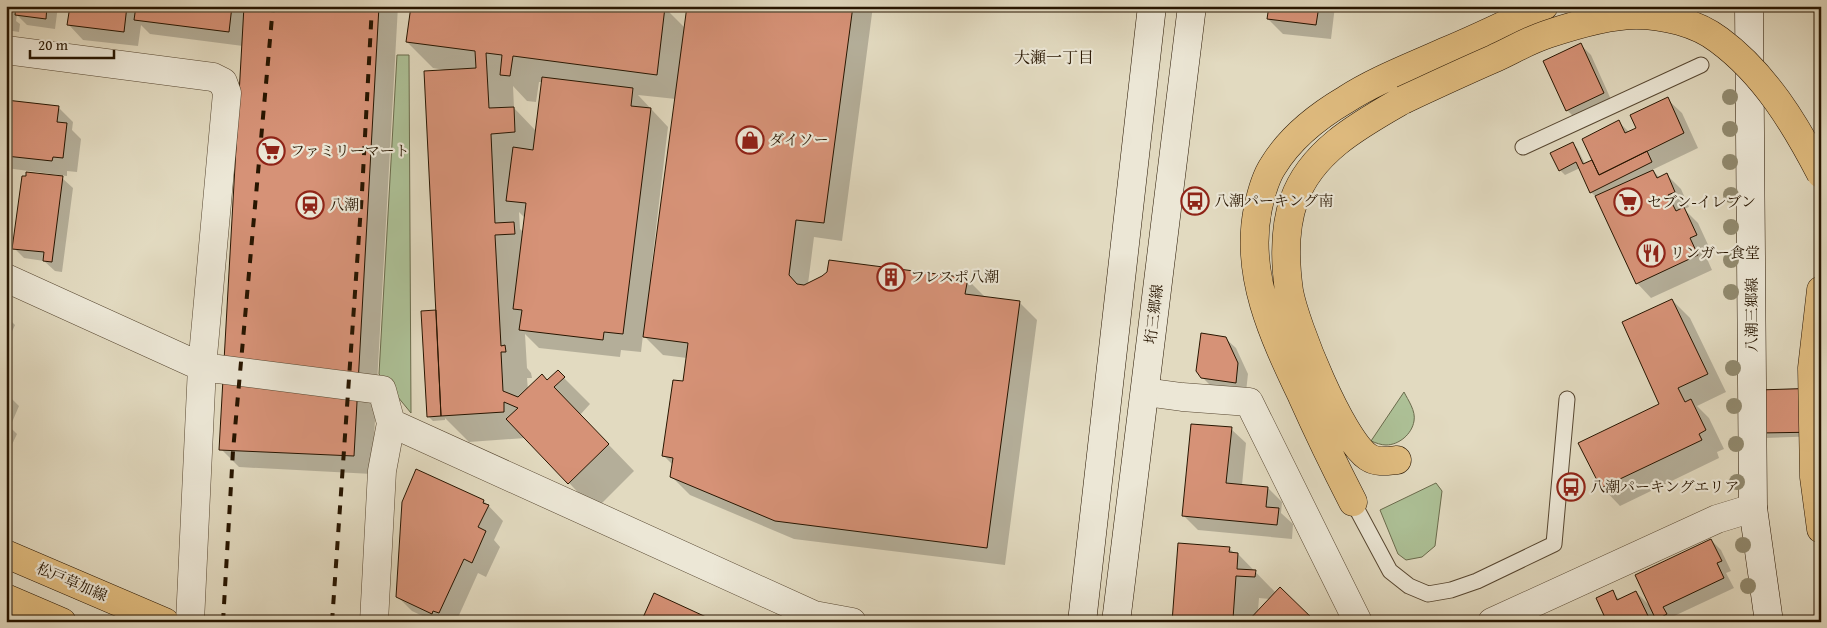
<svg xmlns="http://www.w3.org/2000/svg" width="1827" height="628" font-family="'Gentium Book Plus','Noto Serif JP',serif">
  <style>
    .green { fill: #adc197; stroke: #6a6b4c }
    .shadow { fill: #0003; fill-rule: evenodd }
    .building { fill: #d69277; stroke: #271500 }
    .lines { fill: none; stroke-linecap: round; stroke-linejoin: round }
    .lane-casing { stroke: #564630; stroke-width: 17 }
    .street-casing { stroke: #564630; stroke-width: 29 }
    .secondary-casing { stroke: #271500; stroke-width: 29 }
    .primary-casing { stroke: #271500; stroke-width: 29 }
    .highway-casing { stroke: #271500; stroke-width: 29 }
    .lane { stroke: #ece7d6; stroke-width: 15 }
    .street { stroke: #ece7d6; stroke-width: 28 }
    .secondary { stroke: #ece7d6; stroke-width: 28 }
    .primary { stroke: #e1bd80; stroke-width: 28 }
    .highway { stroke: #e1bd80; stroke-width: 28 }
    .rail { stroke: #271500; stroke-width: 4; stroke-dasharray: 9 9; stroke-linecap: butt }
    .highway-bridge-casing { stroke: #271500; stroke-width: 29; stroke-linecap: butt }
    .highway-bridge { stroke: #e1bd80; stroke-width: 28 }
    .tree { fill: #918a6f }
    .labels { text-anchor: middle; stroke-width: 4.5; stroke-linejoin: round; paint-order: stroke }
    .poi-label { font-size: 15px; fill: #271500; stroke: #ece7d6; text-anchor: start }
    .street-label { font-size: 15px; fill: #271500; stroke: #ece7d6 }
    .neighbourhood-label { font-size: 16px; fill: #271500; stroke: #ece7d6 }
  </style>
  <rect width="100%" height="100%" fill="#e2dac0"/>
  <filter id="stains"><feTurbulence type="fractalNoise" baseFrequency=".004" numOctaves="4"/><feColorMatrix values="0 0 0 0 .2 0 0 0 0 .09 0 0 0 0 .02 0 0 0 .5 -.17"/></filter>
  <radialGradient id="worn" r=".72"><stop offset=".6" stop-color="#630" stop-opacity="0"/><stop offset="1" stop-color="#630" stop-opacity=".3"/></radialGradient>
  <!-- green -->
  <path class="green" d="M397,55h12l2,358 -32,-39z
    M1404,392c4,8 12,19 10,29 -2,13 -15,24 -28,24 -5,0 -10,-2 -15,-4z
    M1436,483l6,8 -7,55 -13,11 -16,3 -8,-6 -18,-44z"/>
  <!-- shadow -->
  <path class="shadow" d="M6,6h52l-3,23 -28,-4 -10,-10 -1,6 4,3 -1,8 -13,-2v-11l5,1v-3h-5z
    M67,6h331l-26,468 -133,-7 -18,-18 22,-403 -93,-12 -9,-9 -3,21 -55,-6 -14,-15 2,-15z
    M412,6h239l14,2 21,21 3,-23h184l-31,235 -28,-4 -6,47 159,-5 19,19 33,4 18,18 -32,245 -211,-26 -104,-44 -18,-18 1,-12 -9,-9 20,-74 3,-24 -24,-3 -20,-20 -2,17 -20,-2 -1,7 -81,-9 -14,-14 2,34 4,5 1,5h-5l1,12 20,-8 10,-10 32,32 -10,11 54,56 -39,39 -69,-72 -57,4 -24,-24v2l-12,1 -5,-5 10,-102 7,-244 -12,-2 -26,-26zM539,82h3l-6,49 -22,-23 -1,-22 14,15 9,1zM638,95l38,4 -23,172h-2l17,-144zM519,212l6,6 -1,15 -4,-4z
    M1006,6h26v4z
    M1270,6h65l-4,33 -48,-5 -15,-15z
    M1581,45l10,10 22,49 -36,16 -10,-10z
    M1667,99l15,14 16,35 -46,22 8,8 7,-3 14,14 8,18 -5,2 14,14 12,26 -6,3 8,18 -61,28 -14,-15 -41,-86 -5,-5 -11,-24 -15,7 -5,-5 12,-27 5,5 8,16 7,-3 27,-39 11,11 8,-4z
    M6,101l52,6 15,15 -1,8 9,9 -4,33 -10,-1v5l-61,-8z
    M62,178l11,10 -11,84 -7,-1 -11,-10 -20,-3 -10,-10z
    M1672,300l18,18 36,74 -29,14 12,12 15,31 -7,3 2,6 -99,48 -18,-19 59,-83z
    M6,316l9,9 -9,20z
    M1225,338l11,10 12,26 -2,18 -33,-4 -11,-11z
    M1759,392l62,44 -56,2z
    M6,393l13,13 -9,21 7,7 -11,23z
    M1231,429l15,14 -4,42 26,3 14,14 -1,11 12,11 -1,15 -94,-9 -14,-14z
    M417,471l67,30 19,20 -9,19 6,7 -14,30 -8,-4 -22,49h-21l-23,-11 -15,-15z
    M1711,540l10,10 10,21 -5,2 8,15 -62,29 2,5h-14l-7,-7 2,7h-47l4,-30 8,8 16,-8 15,15z
    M1229,548l6,6h3l38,39 38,29h-141zM1259,598l11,1 -12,12z"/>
  <!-- building -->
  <path class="building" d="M16,6h31l-1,13 -31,-4z
    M70,6h57l-3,26 -57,-7z
    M136,6h96l-3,26 -95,-12z
    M244,6h135l-25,450 -135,-6z
    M411,6l254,1 -8,68 -144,-19 -3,20 -10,-1 2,-20 -16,-2 3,55 25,-1 1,25 -24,2 4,89 19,-1 1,12 -20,1 6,111 4,-1 1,7h-5l2,39 15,6 24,-23 5,6 11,-10 7,7 -11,10 55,57 -41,40 -62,-65 12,-11 -14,-6v10l-63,4 -17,-345 52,-3 -1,-17 -69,-9z
    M687,6h166l-29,217 -28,-3 -7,55 8,9 7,1 18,-9 5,-4 2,-12 139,18 -3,16 55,7 -33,247 -212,-27 -105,-44 3,-19 -11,-2 11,-76 10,1 5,-38 -45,-6z
    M1269,6h50l-3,19 -49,-6z
    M1581,43l23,50 -38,18 -23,-50z
    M542,77l91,11 -2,18 20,2 -28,226 -19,-2 -1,8 -84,-10 3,-20 -9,-1 13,-106 -20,-2 7,-54 20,3z
    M1668,97l16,36 -85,42 -17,-36 37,-19 6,13 11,-5 -6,-13z
    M6,100l53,6 -2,16 10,1 -4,35 -10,-1 -1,4 -46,-5z
    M1573,142l10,22 9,-4 7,15 48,-24 5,11 -62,31 -14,-31 -17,9 -9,-18z
    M1653,170l4,8 10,-5 8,19 -7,3 8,16 8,-4 13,28 -7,3 8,17 -62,29 -41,-88z
    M26,172l37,4 -11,86 -9,-1 1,-9 -32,-3 10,-73h4z
    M1672,299l36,75 -30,14 7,14 6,-3 15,31 -7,4 3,6 -101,48 -23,-45 81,-39 -37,-82z
    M436,310l5,106 -14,1 -6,-106z
    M1201,333l25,4 12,26 -2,20 -35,-5 -5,-7z
    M1821,388v44l-62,1 -1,-43z
    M1191,424l41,3 -6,56 42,4 -2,20 13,1 -2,17 -95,-9z
    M416,469l68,31 -1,3 6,2 -11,22 8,4 -14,32 -8,-4 -25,54 -6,-2 -1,3 -36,-17 6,-95z
    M1711,539l11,22 -5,2 7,15 -61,29 4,7 -11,6 -21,-45z
    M1178,543l52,4 -1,5 9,1 -1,16 19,1 -1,7 -19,-1 -3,43 14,1v2h-75z
    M1280,587l36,35h-69z
    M1613,590l4,10 19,-9 15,31h-44l-11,-24z
    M654,593l63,29h-76z"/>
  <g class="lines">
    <!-- lane casing -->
    <g class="lane-casing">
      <path id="lane" d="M1523,147l178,-82
        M1353,502l37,69 19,15 19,8 23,-4 26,-9 77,-37 13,-145"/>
    </g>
    <!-- street casing -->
    <g class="street-casing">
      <path id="street" d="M6,50l207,27 10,5 4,11 -25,274 -12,255
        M6,278l196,89 180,23 9,33
        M1145,392l37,5 67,5 109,220
        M374,622l8,-151 9,-48 423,192 38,7
        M1492,622l225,-103 36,-11"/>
    </g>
    <!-- secondary casing -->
    <g class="secondary-casing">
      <path id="secondary" d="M1749,6l4,502 16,114
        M1082,622l70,-616
        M1116,622l76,-616"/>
    </g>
    <!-- primary casing -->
    <g class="primary-casing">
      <path id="primary" d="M6,554l159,68
        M6,598l56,24"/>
    </g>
    <!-- highway casing -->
    <g class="highway-casing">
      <path id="highway" d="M1821,290l-9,78 2,109 7,52
        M1397,460c-10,1 -20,3 -29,-3 -27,-18 -73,-132 -79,-166 -4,-29 -5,-63 5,-91 17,-49 67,-76 109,-100
        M1353,502c-18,-35 -35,-70 -51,-106 -28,-59 -58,-121 -44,-188 3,-14 7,-30 15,-42 17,-28 45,-50 72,-66 31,-20 66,-33 99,-48 34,-14 67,-30 100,-46"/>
    </g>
    <!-- lane -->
    <use href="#lane" class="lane"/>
    <!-- street -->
    <use href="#street" class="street"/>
    <!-- secondary -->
    <use href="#secondary" class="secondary"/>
    <!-- primary -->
    <use href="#primary" class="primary"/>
    <!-- highway -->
    <use href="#highway" class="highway"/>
    <!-- rail -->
    <path class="rail" d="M223,622l10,-171 40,-445
      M332,622l30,-430 10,-186"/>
    <!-- highway-bridge casing -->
    <g class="highway-bridge-casing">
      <path id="highway-bridge" d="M1403,100c30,-14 60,-28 90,-41 18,-8 36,-19 55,-25 24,-8 63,-19 88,-19 28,0 61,8 83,25 46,34 76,84 102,134"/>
    </g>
    <!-- highway-bridge -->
    <use href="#highway-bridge" class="highway-bridge"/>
  </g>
  <!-- trees -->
  <g class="tree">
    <circle cx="1730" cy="97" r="8"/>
    <circle cx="1730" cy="129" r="8"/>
    <circle cx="1730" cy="162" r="8"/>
    <circle cx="1731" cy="195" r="8"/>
    <circle cx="1731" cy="227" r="8"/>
    <circle cx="1731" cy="260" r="8"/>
    <circle cx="1731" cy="292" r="8"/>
    <circle cx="1733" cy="368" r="8"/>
    <circle cx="1734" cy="406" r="8"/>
    <circle cx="1736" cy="444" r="8"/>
    <circle cx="1737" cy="482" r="8"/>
    <circle cx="1743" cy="545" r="8"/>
    <circle cx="1748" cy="586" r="8"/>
  </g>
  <!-- icons -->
  <defs>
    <g id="shop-ring" transform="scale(1.4375)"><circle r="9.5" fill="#ece7d6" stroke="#8f2418" stroke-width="1.5"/><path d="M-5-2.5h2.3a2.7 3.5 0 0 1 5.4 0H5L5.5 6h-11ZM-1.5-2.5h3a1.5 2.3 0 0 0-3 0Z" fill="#8f2418"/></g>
    <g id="supermarket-ring" transform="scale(1.4375)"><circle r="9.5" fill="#ece7d6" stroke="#8f2418" stroke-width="1.5"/><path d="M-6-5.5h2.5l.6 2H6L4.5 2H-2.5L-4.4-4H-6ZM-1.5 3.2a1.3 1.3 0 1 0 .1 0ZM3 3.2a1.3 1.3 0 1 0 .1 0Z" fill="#8f2418"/></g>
    <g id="bus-ring" transform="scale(1.4375)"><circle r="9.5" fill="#ece7d6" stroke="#8f2418" stroke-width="1.5"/><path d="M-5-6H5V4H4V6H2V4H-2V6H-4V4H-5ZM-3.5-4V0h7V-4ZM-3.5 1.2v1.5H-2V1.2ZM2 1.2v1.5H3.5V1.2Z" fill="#8f2418"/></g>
    <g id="station-ring" transform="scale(1.4375)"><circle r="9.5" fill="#ece7d6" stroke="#8f2418" stroke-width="1.5"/><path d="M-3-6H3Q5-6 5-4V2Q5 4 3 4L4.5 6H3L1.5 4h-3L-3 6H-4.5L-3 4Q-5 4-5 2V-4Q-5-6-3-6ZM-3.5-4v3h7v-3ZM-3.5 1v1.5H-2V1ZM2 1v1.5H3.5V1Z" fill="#8f2418"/></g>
    <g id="restaurant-ring" transform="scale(1.4375)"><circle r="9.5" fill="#ece7d6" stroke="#8f2418" stroke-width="1.5"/><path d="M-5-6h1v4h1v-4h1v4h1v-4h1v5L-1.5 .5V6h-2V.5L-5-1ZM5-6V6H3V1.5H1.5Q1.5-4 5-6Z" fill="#8f2418"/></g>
    <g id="building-ring" transform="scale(1.4375)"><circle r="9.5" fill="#ece7d6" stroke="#8f2418" stroke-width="1.5"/><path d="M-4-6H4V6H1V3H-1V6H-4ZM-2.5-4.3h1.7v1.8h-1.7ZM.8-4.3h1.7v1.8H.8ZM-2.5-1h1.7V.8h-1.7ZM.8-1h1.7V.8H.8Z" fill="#8f2418"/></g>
  </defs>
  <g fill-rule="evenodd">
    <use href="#shop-ring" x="750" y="140"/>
    <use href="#supermarket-ring" x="271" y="151"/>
    <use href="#bus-ring" x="1195" y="201"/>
    <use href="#supermarket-ring" x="1628" y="202"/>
    <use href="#station-ring" x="310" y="205"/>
    <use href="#restaurant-ring" x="1651" y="253"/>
    <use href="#building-ring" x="891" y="277"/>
    <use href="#bus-ring" x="1571" y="487"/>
  </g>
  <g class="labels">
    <!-- poi labels -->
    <g class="poi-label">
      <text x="769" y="145">ダイソー</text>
      <text x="290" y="156">ファミリーマート</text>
      <text x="1214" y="206">八潮パーキング南</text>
      <text x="1647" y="207">セブン-イレブン</text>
      <text x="329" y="210">八潮</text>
      <text x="1670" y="258">リンガー食堂</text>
      <text x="910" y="282">フレスポ八潮</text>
      <text x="1590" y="492">八潮パーキングエリア</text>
    </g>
    <!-- street labels -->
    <g class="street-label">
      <text transform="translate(1154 314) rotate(-83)" y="5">垳三郷線</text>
      <text transform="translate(1752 315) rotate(-90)" y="5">八潮三郷線</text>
      <text transform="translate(72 582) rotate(23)" y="5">松戸草加線</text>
    </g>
    <!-- neighbourhood labels -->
    <g class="neighbourhood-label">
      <text x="1054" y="63">大瀬一丁目</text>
    </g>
  </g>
  <!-- margin -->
  <rect width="1827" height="628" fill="none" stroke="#e2dac0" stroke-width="25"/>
  <rect x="8" y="8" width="1812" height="613" fill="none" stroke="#271500" stroke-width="2.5"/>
  <rect x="12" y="12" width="1802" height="603" fill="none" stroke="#271500"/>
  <!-- scale -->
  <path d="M30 50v8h84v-8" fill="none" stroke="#271500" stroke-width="2.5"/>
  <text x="38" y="50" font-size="15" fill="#271500" stroke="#ece7d6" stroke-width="4" paint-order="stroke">20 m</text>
  <rect width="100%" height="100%" filter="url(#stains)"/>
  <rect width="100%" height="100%" fill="url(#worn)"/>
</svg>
